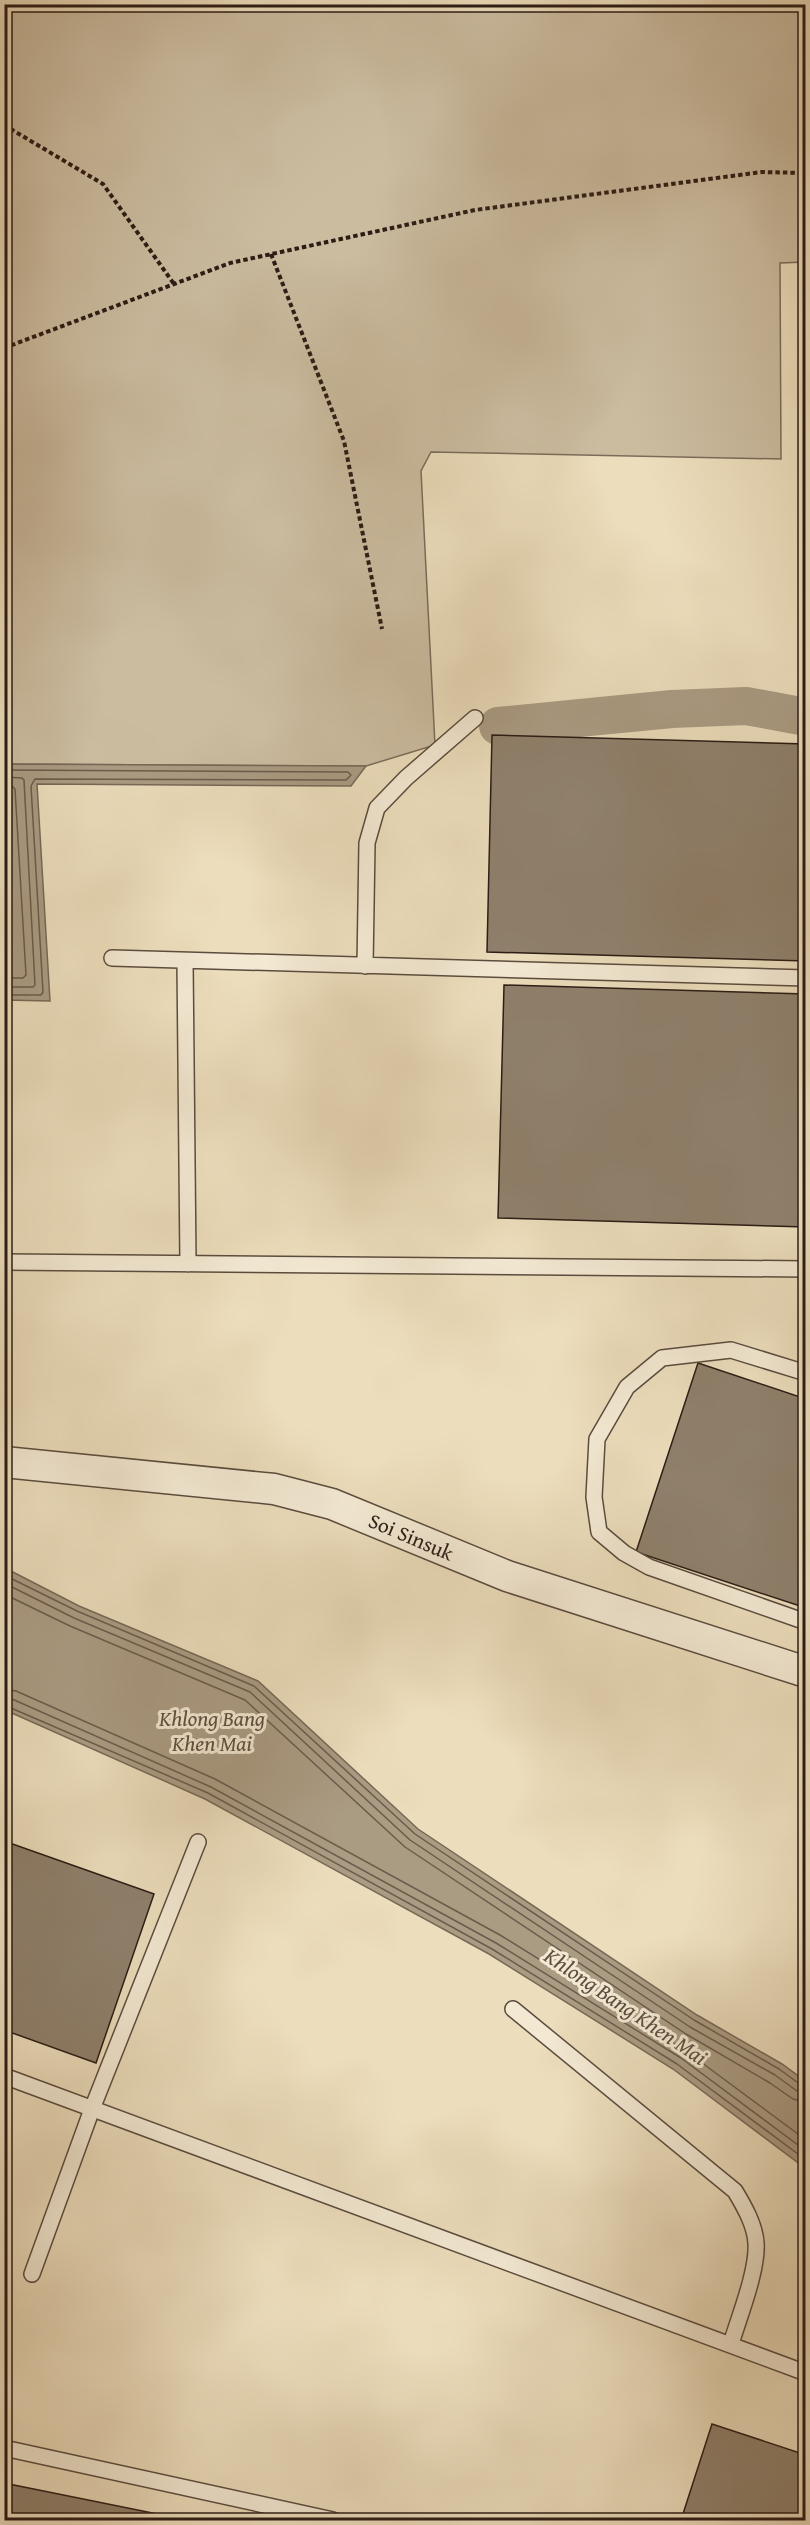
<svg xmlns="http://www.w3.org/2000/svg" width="810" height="2525" font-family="'Gentium Book Plus',serif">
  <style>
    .green { fill: #cbbca0; stroke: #7b6c5a; stroke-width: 1.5 }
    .water { fill: #aa9b83; stroke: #776857; stroke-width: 1.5 }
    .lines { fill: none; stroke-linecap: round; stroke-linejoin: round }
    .shore { stroke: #6a5c4c; stroke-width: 1.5 }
    .canal { stroke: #aa9b83; stroke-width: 38 }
    .building { fill: #8f806c; stroke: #2b1c15; stroke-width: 1.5 }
    .lane-casing { stroke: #5b4c3f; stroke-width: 18 }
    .street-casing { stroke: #5b4c3f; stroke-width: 33 }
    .path { stroke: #2b1c15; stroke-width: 4; stroke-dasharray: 4.5 3; stroke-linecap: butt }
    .lane { stroke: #f3e9d3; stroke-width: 15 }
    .street { stroke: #f3e9d3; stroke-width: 30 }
    .labels { text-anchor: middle; stroke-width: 6; stroke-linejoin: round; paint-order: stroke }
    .street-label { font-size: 21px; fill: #2b1c15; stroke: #f3e9d3 }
    .water-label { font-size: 22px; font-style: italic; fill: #5e4f41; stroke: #f3e9d3 }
  </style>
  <rect width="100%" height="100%" fill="#ecddbc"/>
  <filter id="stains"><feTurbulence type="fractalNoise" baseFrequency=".00333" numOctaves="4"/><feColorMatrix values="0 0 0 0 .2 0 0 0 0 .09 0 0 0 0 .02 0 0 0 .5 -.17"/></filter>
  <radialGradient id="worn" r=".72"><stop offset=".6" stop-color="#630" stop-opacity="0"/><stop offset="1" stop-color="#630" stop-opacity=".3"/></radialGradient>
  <!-- green -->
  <path class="green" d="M5,5h800v257l-25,1 1,196 -350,-7 -10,19 14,274 -69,21 -361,-2z"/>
  <!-- water -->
  <path class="water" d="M5,764l361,2 -15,20 -314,-2 13,217 -45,-1z
    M5,1568l74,38 179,75 160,148 279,186 85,49 23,17v87l-132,-99 -184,-115 -284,-155 -200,-89z"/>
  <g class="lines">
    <!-- shore -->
    <path class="shore" d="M4,770l344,2 3,3 -5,5 -311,-1 -4,7 12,206 -2,3h-37
      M4,777l18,1 2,2 11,205 -2,2h-29
      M4,786l9,1 2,2 11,186 -3,3h-19
      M4,1575l73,36 177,75 161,148 279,186 85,49 22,16h5
      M4,1583l70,35 176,74 160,148 280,187 85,48 22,16 9,2
      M4,1594l66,32 175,74 160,147 281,187 84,49 23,16 13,3
      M4,1689l12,2 199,88 285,156 186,116 120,89
      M4,1698l8,1 199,88 285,156 185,115 125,93
      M4,1705l204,88 284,156 185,115 129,96"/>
    <!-- canal -->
    <path class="canal" d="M498,726l174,-17 74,-3 60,11"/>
  </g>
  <!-- building -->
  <path class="building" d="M492,735l314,9v217l-319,-9z
    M504,985l302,9v233l-308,-9z
    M698,1363l108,36v209l-170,-56z
    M4,1841l150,53 -58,169 -92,-33z
    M712,2424l94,31 -1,65h-124z
    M4,2483l183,37h-183z"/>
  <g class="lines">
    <!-- lane casing -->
    <g class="lane-casing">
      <path id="lane" d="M112,958l694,20
        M185,961l3,303
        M365,966l2,-123 10,-35 29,-30 69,-60
        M4,1262l802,7
        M806,1373l-75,-23 -69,8 -35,29 -30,52 -3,58 5,35 25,21 25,14 157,55
        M513,2009l222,182c9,15 20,34 21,52 2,27 -17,74 -25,101
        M4,2076l802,297
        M32,2274l60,-165 106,-267
        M4,2448l329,72"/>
    </g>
    <!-- street casing -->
    <g class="street-casing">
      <path id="street" d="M4,1462l270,27 58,15 175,72 299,96"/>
    </g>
    <!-- path -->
    <path class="path" d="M4,125l99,59 71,100
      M271,254l73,187 38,188
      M4,348l226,-85 245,-53 287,-38 44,1"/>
    <!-- lane -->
    <use href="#lane" class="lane"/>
    <!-- street -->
    <use href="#street" class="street"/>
  </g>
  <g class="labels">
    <!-- street labels -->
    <g class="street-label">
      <text transform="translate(411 1537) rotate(23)" y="7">Soi Sinsuk</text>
    </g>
    <!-- water labels -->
    <g class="water-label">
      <text x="212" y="1726">Khlong Bang<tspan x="212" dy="25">Khen Mai</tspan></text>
      <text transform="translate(626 2006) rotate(34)" y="8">Khlong Bang Khen Mai</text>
    </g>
  </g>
  <!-- margin -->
  <rect width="810" height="2525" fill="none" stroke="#ecddbc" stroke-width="24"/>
  <rect x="6" y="6" width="798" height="2513" fill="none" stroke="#2b1c15" stroke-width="3"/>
  <rect x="12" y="12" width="786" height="2501" fill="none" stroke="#2b1c15" stroke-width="1.5"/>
  <rect width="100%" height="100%" filter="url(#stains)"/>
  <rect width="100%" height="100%" fill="url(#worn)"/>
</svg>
